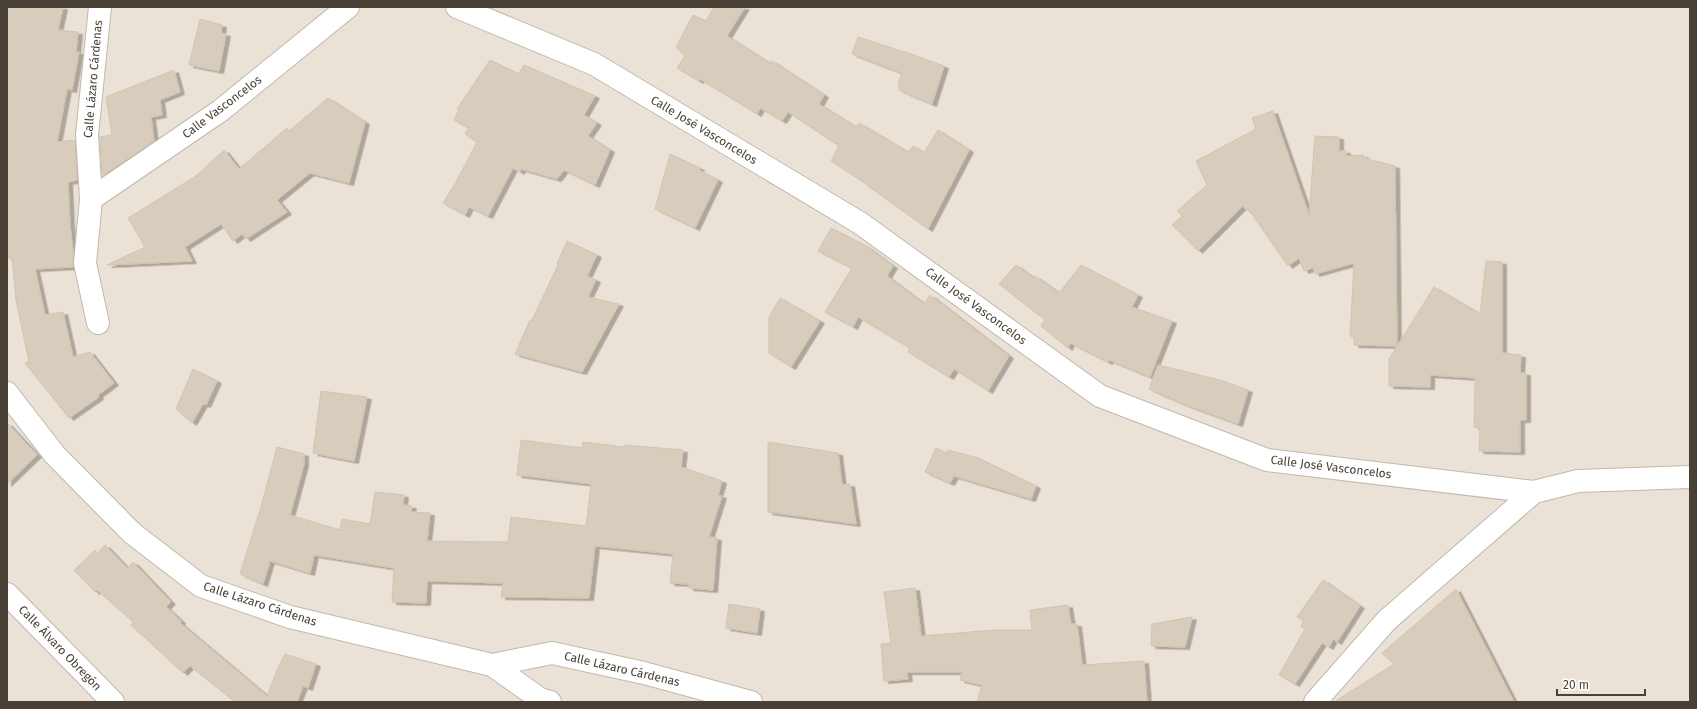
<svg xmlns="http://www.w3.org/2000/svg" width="1697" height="709" font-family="'Fira Sans',sans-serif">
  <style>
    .residential { fill: #eae2d6 }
    .building { fill: #d8ccbd; stroke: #d4c3af; filter: url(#shadow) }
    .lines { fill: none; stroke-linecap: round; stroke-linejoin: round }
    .minor-casing { stroke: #c2b8aa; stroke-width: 24 }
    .minor { stroke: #fff; stroke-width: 22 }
    .labels { text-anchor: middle; stroke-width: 3.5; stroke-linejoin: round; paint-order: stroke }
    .street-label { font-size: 12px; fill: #4a4136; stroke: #fff }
  </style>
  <defs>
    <filter id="shadow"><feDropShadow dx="4.5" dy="2.5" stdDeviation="0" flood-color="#0004"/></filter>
  </defs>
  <rect width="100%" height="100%" fill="#f5f1e8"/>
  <!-- residential -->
  <path class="residential" d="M7,7h1683v695h-1683z"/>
  <!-- building -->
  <path class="building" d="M7,7h56l-5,23 20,2 -2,20h3l-7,38 -5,-1 -10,53 18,-2 2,40 -9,2 2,43 3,27v15l-38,2 10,46 18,-3 10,45 17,-5 24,31 -16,12 1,2 -30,21 -44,-55 4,-2 -13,-60 -4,-44 -5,1z
    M714,7h31l-18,29 44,28 1,-3 52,34 -5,9 37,23 3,-4 49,29 5,-6 11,7 14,-23 31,20 -41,79 -60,-43v-1l-37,-24 8,-15 -51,-34 -6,9 -22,-13 -3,6 -57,-35 -1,2 -22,-13 8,-12 -9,-9 17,-32 13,6z
    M200,19l22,6 -1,8 5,1 -7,37 -30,-6z
    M858,37l53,17 33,12 -12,38 -33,-14v-10l3,-7 -50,-19z
    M490,60l29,14 5,-9 71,31 -11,19 13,8 -9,13 22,14 -15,35 -31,-15 -7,9 -36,-10 -1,3 -7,-4 -25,48 -19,-9 -4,8 -22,-12 13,-21 21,-40 -12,-8 4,-6 -15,-8 5,-10 -2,-1z
    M174,70l6,22 -20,8 2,15 -11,2 3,24 -49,33 -3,1 -2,-38 12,-2 -6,-38z
    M328,98l37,24 -16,61 -39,-10 -33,27 10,12 -41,27 -4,-5 -9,7 -12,-17 -36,23 7,14 -85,4 38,-18 -17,-29 68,-42 28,-26 15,19 48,-41 2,3z
    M1273,111l36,104 6,-79 24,1v14h7v5l18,-1v3l31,8 2,180 -43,-1v-8l-4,-1 4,-73 -39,11 -2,-6 -9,3 -5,-13 -11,8 -39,-56 -2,1 -4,-5 -45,45 -26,-26 10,-9 -5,-5 30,-26 -11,-24 60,-32 -4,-11z
    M670,154l30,14 -1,2 19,10 -23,48 -40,-19z
    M831,228l35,18 27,20 -6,10 37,28 6,-9 79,61 -21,35 -34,-22 -5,8 -41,-25 2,-4 -52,-31 -5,10 -28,-15 27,-44 -34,-17z
    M567,241l30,14 -10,21 9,4 -8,17 31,7 -37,68 -67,-18 15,-34h2l26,-55 -1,-1z
    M1486,261l16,1v91l19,2 -1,18h6v47h-6v32l-41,-1 1,-23 -6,-1 1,-49 -45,-3v12l-41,-1v-27l45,-72 46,27z
    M1016,265l17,13 2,-2 24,17 22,-28 57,30 -6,12 40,14 -22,56 -41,-17 -1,2 -38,-19 -2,5 -27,-22 4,-6 -46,-36z
    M780,298l40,23 -29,46 -22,-14v-36z
    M1158,365l62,15 28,10 -10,34 -52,-19 -37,-16z
    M193,369l24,12 -11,24 -3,-1 -11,19 -16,-14z
    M321,391l46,6 -13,64 -41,-8z
    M7,423l30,32 -30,29z
    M521,440l61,8 1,-6 42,5v-2l58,5 -2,17 41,14 -4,14 4,1 -13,41 8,1 -4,52 -24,-2v-4l-19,-1 3,-29 -78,-8 -6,52 -88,-1 2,-14 -76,-2 -1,22 -34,-1 2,-34 -80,-13 -4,18 -40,-12 -7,23 -23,-10 21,-67 16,-60 27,7v10l-14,51 50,15 2,-11 28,5 5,-32 29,3 -1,10 9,1 -1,6 19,1 -3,28 81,1 3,-25 75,9 5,-42 -74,-9z
    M768,442l70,11 4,32 8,-1 6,40 -88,-12z
    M936,448l11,5 1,-3 30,8 58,28 -5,13 -77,-23 -4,7 -25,-11z
    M105,545l22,23 6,-6 38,40 -5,5 15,14 -1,2 87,73 11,-28 7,-14 31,10 -8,24 -5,-2 -6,16h-62l-45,-36 -7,7 -52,-48 2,-3 -36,-32 -2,2 -21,-22 21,-20 2,4z
    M1323,580l37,26 -23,36 -4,-3 -4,8 -7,-4 -27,41 -16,-9 26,-46 -4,-2 3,-6 -7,-4z
    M915,588l6,48 73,-6h38l-2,-20 38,-5 3,19h6l5,41 62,-4 3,41h-170l5,-17 -22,-5 2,-8h-55l1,7 -24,2 -3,-37 10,-1 -7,-51z
    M1456,589l58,113h-180l60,-38 -12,-11z
    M729,604l31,5 -3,24 -31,-5z
    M1192,617l-7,30 -34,-1 1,-22z"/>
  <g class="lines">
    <!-- minor casing -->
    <g class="minor-casing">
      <path id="minor" d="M457,7l137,57 266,159 240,173 167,64 267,32
        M91,199l129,-88 128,-104
        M98,323l-13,-60 6,-64 -4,-64 13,-128
        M7,393l48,62 77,78 69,53 89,31 202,48 48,34 10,3
        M7,594l106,108
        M492,665l60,-12 92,20 107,29
        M1315,702l72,-82 147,-128 44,-11 112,-4"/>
    </g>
    <!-- minor -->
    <use href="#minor" class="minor"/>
  </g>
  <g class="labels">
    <!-- street labels -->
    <g class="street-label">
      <text transform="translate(93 79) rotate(-85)" y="4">Calle Lázaro Cárdenas</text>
      <text transform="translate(222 107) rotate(-37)" y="4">Calle Vasconcelos</text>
      <text transform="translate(704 130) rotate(31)" y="4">Calle José Vasconcelos</text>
      <text transform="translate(976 306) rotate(36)" y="4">Calle José Vasconcelos</text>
      <text transform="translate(1331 467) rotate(7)" y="4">Calle José Vasconcelos</text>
      <text transform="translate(260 604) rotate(18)" y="4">Calle Lázaro Cárdenas</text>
      <text transform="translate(60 648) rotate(46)" y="4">Calle Álvaro Obregón</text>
      <text transform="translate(622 669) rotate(13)" y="4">Calle Lázaro Cárdenas</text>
    </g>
  </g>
  <!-- border -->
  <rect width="1697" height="709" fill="none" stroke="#4a4136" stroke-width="16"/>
  <!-- scale -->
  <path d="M1557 689v6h88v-6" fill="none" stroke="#4a4136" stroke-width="2"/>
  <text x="1563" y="689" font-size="12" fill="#4a4136" stroke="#ffffff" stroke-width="3" paint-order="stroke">20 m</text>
</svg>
